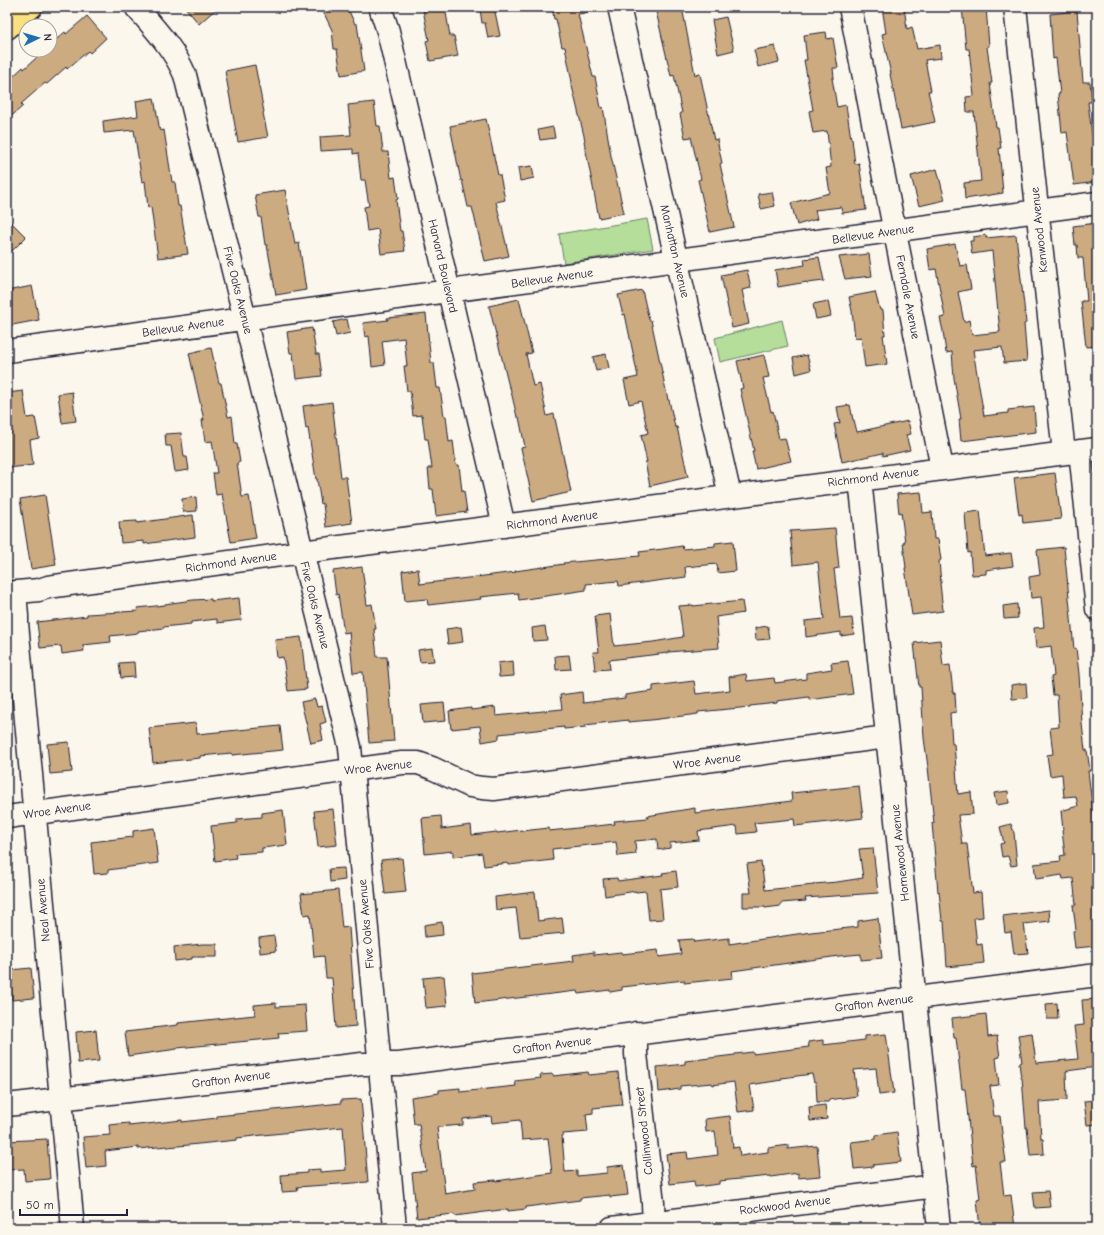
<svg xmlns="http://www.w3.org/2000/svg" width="1104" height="1235" font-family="'Comic Neue',sans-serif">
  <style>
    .green { fill: #b4de9a; stroke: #6b806a }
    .building { fill: #cdab80; stroke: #22223b; fill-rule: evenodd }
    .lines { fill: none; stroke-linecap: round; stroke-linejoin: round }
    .minor-casing { stroke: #22223b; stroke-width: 25 }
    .major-casing { stroke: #22223b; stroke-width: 25 }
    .minor { stroke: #fbf7ec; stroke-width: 22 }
    .major { stroke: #fae180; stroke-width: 22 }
    .labels { text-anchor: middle; stroke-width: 3; stroke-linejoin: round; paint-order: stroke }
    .street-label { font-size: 12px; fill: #22223b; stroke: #fbf7ec }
  </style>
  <rect width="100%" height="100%" fill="#fbf7ec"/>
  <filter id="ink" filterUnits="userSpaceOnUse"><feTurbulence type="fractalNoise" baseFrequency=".025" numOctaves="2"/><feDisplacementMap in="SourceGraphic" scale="8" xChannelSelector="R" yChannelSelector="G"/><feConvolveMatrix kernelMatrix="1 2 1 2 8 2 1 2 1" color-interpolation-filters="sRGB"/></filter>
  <g filter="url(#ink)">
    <!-- green -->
    <path class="green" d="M647,219l6,30 -89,14 -5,-29z
      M782,320l6,26 -68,16 -5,-24z"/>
    <!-- building -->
    <path class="building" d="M185,7h33l-19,17z
      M321,7h26l8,17h2l7,47 -23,4 -4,-26h-3l-2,-19z
      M439,7h6l5,29h4l4,20 -28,5 -4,-20 3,-1 -6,-30z
      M489,7h5l6,29 -12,2 -3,-15h-3l-2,-14z
      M552,7h35v6l-9,1 15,63h2l6,31 2,-1 8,49 13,57 -25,5 -15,-77 1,-1 -14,-58h1l-7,-35h-3l-6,-28h-2z
      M655,7h27l13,68 5,-1 14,66 3,-1 5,24 -2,1 14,63 -24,5 -12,-52 3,-1 -10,-42 -6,1 -5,-24 2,-1 -8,-38 -3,1z
      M882,7h22l3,22 5,-2 5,22 23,-4 1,13 -16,2 6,31h-3l7,31 -34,7 -11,-55h1l-9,-40 4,-1z
      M962,7h24l3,39 -2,1 5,36h-2l6,44h2l3,21h-2l4,45 -38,6 -1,-16 17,-2 -7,-69h-7l-1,-15 8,-1 -5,-47h-3z
      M1077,11l6,71h7l2,20h-4l4,33 5,-1v48l-23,3 -7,-53 -5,1 -4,-39h2l-4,-36 -3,1 -3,-45z
      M87,16l19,22 -16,15 -2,-2 -21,18 -1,-2 -19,17 -2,-1 -24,21 2,2 -16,14v-38l16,-15 1,2 21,-19h5v-5l15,-13 1,2z
      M726,17l8,33 -16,4 -6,-34z
      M826,32l1,7 6,-1 5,30h-5l1,10h-2l5,29 9,-2 5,34h1l3,25 4,-1 7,47 -24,3 -1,-6 -26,3 2,9 -20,6 -6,-22 39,-10 -4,-25 5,-1 -4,-36 -14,2 -4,-22 4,-1 -9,-50h3l-3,-25z
      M775,46l4,16 -21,5 -4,-17z
      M255,65l9,47 -1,1 5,24 -30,5 -13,-71z
      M154,98l6,33 4,-1 8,52h3l3,24h2l8,48 -30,4 -7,-51 -3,1 -3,-27 -3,1 -8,-52 -30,3 -1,-12 35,-5 -2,-15z
      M374,102l3,24h3l3,26h5l3,26 4,-1 3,22 -2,1 4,31h2l3,20 -24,3 -3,-25 -11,2 -3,-24 5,-1 -4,-26h-4l-3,-27 -5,1v-5l-32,2 -1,-14 31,-2 -3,-30z
      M486,119l12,56h2l5,25 -9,2 13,54 -24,5 -13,-54h-4l-6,-27 -1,1 -11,-55z
      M553,127l2,11 -15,2 -2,-10z
      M532,166l2,12 -14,3 -2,-13z
      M937,169l8,31 -26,6 -8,-30z
      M285,190l10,54 4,-1 7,47 -30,5 -9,-50h-2l-4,-28h-2l-4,-22z
      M772,192l3,14 -14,3 -3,-15z
      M7,218l19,19 -19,19z
      M1097,223v123l-11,1 -5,-46h6l-4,-43h-5l-1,-13h-2l-2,-19z
      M986,235v3l30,-3 10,88 -2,1 3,37 -23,2 -2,-16 -29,3 11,66 24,-3v-3l26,-3 2,25 -75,9 -2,-22h2l-7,-41 -2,-26 -6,1 -3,-22 -3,-13 5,-1 -9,-48 -6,1 -3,-21 28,-5 5,22 7,-1 4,24 -13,3 6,30 5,-2 3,15 28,-3 -8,-81 -20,3 -2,-13h3v-4z
      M869,254l3,22 -27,3 -6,-22z
      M819,257l5,24 -17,2v-1l-29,5 -3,-17 30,-5 -1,-6z
      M747,270l4,18 -9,2 7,34 -17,4 -11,-53z
      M32,286l7,34 -32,6v-35z
      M642,290l7,30h2l17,80h1l6,27h2l11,50 -38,9 -5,-24h2l-6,-27 7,-2 -7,-32 -12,3 -5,-24 14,-3 -13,-63 -2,1 -5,-20z
      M875,292l5,18h3l2,25h-2l4,29 -22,3 -4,-30 -6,1 -3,-27 -3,-14z
      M519,299l13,54 -6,1 7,32 7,-2 7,32 7,-2 17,78 -38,9 -12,-53 4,-1 -6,-30h-2l-7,-30h-1l-20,-81z
      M828,301l3,15 -15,3 -3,-15z
      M426,314l5,49h3l3,25h3l4,28h2l3,26 4,-1 3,24h3l3,26h2l3,21 -31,4 -3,-27h-3l-2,-21h4l-4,-29h-3l-3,-24 -9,1 -3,-25h-3l-3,-25h3l-3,-28 -22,3 3,24 -13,2 -3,-31 -4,1 -2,-14 25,-3 -1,-2z
      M347,319l3,14 -14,3 -3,-14z
      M312,328l4,26h3l3,22 -26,3 -3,-26h-3l-3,-21z
      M211,348l8,35h2l7,34 4,-1 3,28h2l3,18 -3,1 5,34 7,-1 7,42 -25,4 -9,-48 -6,1 -3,-22h4l-5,-32 -7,1 -3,-22h2l-15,-67z
      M606,354l3,14 -13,3 -3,-14z
      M764,355l5,22 -6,1 8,34 2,-1 6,28 6,-1 6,23 -35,8 -4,-18h2l-14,-62 3,-1 -6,-27z
      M807,355l4,15 -15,4 -3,-16z
      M23,391l4,27 8,-1 4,21 -9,2 3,25 -24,3 -2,-15v-60z
      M72,392l4,29 -14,2 -4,-29z
      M332,402l9,75h5l6,46 -26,4 -3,-23h-2l-4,-25h-1l-8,-51 -2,1 -3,-23z
      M850,405l3,15h1l3,12 51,-11 3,13 -5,1 4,15 -27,6v-3l-41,9 -8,-38 6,-1 -3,-16z
      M181,433l3,24h3l2,13 -14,2 -4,-26h-5l-1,-12z
      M1055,473l6,46 -38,4 -1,-9 -3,1 -5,-37z
      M921,492l2,21 9,-1 2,27h4l3,21 -2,1 2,22h-1l3,28 -31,4 -7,-47h1l-3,-25 2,-1 -4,-30 -2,1 -2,-19z
      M45,495l11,70 -25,4 -11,-70z
      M196,497l1,14 -14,1 -1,-13z
      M980,511l5,45 26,-3 2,13 -27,4v4l-14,1 -2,-23 -2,1 -3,-40z
      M193,515l2,22 -51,7v-3l-23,2 -2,-21 18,-1v2z
      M835,528l4,40 -5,1 6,50 12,-1 2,16 -13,2v-4l-35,5 -1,-16 19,-2 -6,-57 -25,3 -3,-34z
      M733,541l3,30 -18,2 -1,-9 -32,3 1,10 -67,9 -1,-5 -32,3v6l-67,10 -1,-7 -38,4 1,2 -53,6 -1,-6 -22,2 -3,-30 16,-2 2,15 96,-12 -1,-1 49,-7 -1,-1 77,-7 -1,-4 24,-3 19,-3 1,3 32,-3v-3z
      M1064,547l10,102 2,-1 3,26 3,50 3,26h2l3,21h-2l9,74h-2l2,19v82l-22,2 -2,-17 3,-1 -3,-25h3l-3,-27 -10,1 -1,-4 -26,4 -2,-15 27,-3 -1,-5 5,-1 -3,-24 1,-1 -2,-19 17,-5 -2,-10 -12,1 -2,-23 -12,2 -3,-21 6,-1 -3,-26 9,-1 -2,-32h-4l-2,-18 3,-1 -3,-30 -15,2 -2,-20 10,-1 -3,-30 -10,1 -2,-21 11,-2 -3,-25z
      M362,567l5,38 5,-1 4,25h-2l3,28h10l7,84 -25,2 -6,-71 -10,1 -4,-41 -5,1 -6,-39 -2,1 -3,-24z
      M239,598l2,22 -24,3v-4l-26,3v2l-28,3 1,1 -26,3v2l-28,3 1,6 -28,3 1,6 -22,3 -1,-8 -21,2 -3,-26 50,-6v-2l51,-3 -1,-3 28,-3v-1l28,-4 18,-1v2z
      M742,601l2,12 -28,4 3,31 -51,4v1l-59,7 1,9 -15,1 -2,-18h6l-4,-36 15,-2 4,32 39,-4 30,-5 -4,-31 14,-1v1z
      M1017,604l1,14 -14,1 -1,-13z
      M545,626l2,14 -14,1 -1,-13z
      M768,626l2,13 -14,1 -1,-12z
      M461,627l2,15 -15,2 -2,-15z
      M301,637l6,52 -19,2 -5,-34 -6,1 -2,-18z
      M940,640l3,26 7,-1 3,28h2l1,19 -6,1 2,31h2l4,50 13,-2 2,22 -15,1 4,29h5l6,49 8,-1 2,25 -9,1 3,27 5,-1 2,19 -37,4 -3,-46h-2l-3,-30 -1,1 -6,-69h2l-6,-56 -4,-29 -3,-51h-2l-5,-44z
      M432,648l2,13 -14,1 -2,-12z
      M569,655l2,14 -15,1 -1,-14z
      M513,661l1,15 -15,1 -1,-14z
      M848,661l5,33 -44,6v-3l-32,4v2l-27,3v1l-52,5v2l-47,6 -23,2v-2l-43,5 1,2 -22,2v-2l-65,7v5l-17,3 -2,-16 -29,3 -2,-18 22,-3v2l24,-3 1,9 66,-7 -2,-14 22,-3 1,11 42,-5v-3l28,-4v-5l41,-5 2,13 34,-4 -1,-13 17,-3 1,7 27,-3 1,5 31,-4v-6l26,-4 -1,-6z
      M134,662l1,15 -14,1 -2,-15z
      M1026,683l1,15 -15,1 -1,-14z
      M315,699l2,8 5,-1 4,16 -6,2 3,16 -12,3 -10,-41z
      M444,703l2,18 -23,2 -2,-18z
      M196,723l1,11 83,-8 3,24 -51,5v-2l-32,3v2l-47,5 -4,-35z
      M69,742l3,30 -22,2 -3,-30z
      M859,786l4,32 -68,8 -1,-7 -40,4 2,9 -18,2 -1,-8 -39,5 1,9 -29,3v5l-12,2 -1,-11 -22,2 1,13 -18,2 -2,-14 -64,7 1,11 -44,5 -1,-2 -24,3 -2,-13 -29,4v-6l-28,3 -3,-36 19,-2 1,13 29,-4 1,10 25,-3v1l25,-3v1l27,-3v3l66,-7 -1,-3 34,-3 -1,-2 48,-8v5l97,-12 -1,-8z
      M1008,791l1,12 -13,2 -2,-12z
      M333,809l4,36 -19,2 -4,-36z
      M283,810l4,35 -25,3v4l-27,2 1,4 -21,3 -4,-35 26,-3v-4l25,-2v-4z
      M1011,824l3,9 3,32 -6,1 -3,-10 -6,1 -2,-13 4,-1 -4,-16z
      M154,828l4,35 -50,7v3l-14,1 -3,-32 42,-5v-6z
      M873,848l5,45 -73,5 1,3 -25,2v3l-16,2v-1h-22v-14h8l-4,-29 14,-2 4,28 49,-5v-1l23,-2 26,-4 -4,-29z
      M402,858l4,34 -21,2 -4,-34z
      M344,868l1,12 -15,2 -1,-13z
      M676,871l2,16 -18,2 3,30 -14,1 -3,-29 -10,1v-1l-31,5 -2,-17 14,-1 1,3 45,-6 -1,-2z
      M338,890l4,38 7,-1 7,99 -20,2 -4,-50h-6l-2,-22 -10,1 -4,-43 -6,1 -3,-21z
      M535,892l3,29 24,-3 2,15 -44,4 -4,-29 -20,2 -1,-13z
      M1049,910l1,11 -26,3 4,29 -14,1 -3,-22 -6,1 -2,-17z
      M878,918l4,40 -21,2v-6l-22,2 -107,15 1,7 -49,5v-3l-62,7v3l-12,2v-2l-32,4 -1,-3 -102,12 -3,-30 102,-12 -1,-6 21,-3v3l27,-3 1,2 36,-4 1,7 22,-3 -2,-14 14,-1 1,3 35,-4v6l82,-12 47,-5v-6z
      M442,922l1,13 -18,2 -1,-12z
      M274,936l2,15 -16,2 -1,-15z
      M202,944h15v13h-25v2l-17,2 -1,-14z
      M31,968l3,30 -22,2 -2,-30z
      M444,976l3,30 -21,2 -3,-30z
      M1097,999v68l-31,4 1,29 -28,2 2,37h2l1,15 -14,1 -3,-27h-1l-4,-50h-1l-2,-15 3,-1 -4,-27 14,-2 4,30 42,-4 -4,-33 10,-1 -2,-25z
      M276,1003v4l29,-2 2,26 -29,2 1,5 -102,10v1l-49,7 -3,-24 28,-3v-1l25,-3v-2l77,-8 -1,-10z
      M1057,1003l1,16h-11l-1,-15z
      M986,1014l2,23 9,-1 3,21 -4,1 3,27 -9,1 4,30h6l3,25 3,21h-6l4,34 7,-1 4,33h-35l-3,-28 3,-1 -4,-34 -3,1 -8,-77h-3l-6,-51h-2l-2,-20z
      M96,1030l3,31 -21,2 -2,-31z
      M886,1034l8,59 -15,2 -3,-27 -22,2 3,26 -28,4v2h-12l-1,-20h-2l-2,-8 -30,4v2l-32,5 4,25 -16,2 -4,-30 -22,3v-2l-32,3v3l-21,3 -2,-25 28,-3v-3l50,-6v-1l18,-2v2l56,-7 -1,-5 15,-2v5l42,-5v-4z
      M588,1072l1,3 29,-3 4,33 -29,3v5l-7,1 2,18 -25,2v2h-1l3,36 12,-1v5l30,-3v-6l17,-2 4,30 -18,2v-2l-30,3v2l-54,7v2l-18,2v-2l-53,7 -1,-2 -37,4 -5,-45 14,-2 -7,-47h-5l-3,-27 28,-4v-3l21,-2v4l56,-6 -1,-5 26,-3 -1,-3 13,-1v2zM491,1116l1,7 28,-3 2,20 26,-2 4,35 -56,8v-1l-22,2 1,7 -30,5 -8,-67 26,-2v-6z
      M361,1099l7,83 -71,5 1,4 -16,1 -1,-17 26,-2v-3l13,-1v3l26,-2 -3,-43 -80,8 -26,3v2l-48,5 -22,2v-1l-29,3v-2l-33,4 1,15 -20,2 -3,-31 27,-2 -1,-10 20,-2v3l53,-6v2l35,-4v-2l124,-13v-3z
      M1097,1100v24l-10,1 -3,-24z
      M825,1105l2,14 -17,2 -1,-14z
      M730,1116l3,32 6,-1 1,9 28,-4v-4l20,-3v4l29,-3 3,30 -22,2v-5l-27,4v-1l-52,5v3l-24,3 -1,-6 -24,3 -4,-30 21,-2 1,7 30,-4 -3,-24 -9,1 -1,-13z
      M897,1132l4,30 -28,3v2l-19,2 -3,-27 25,-3v-4z
      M47,1139l3,40 -25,2 -1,-12 -17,1v-29z
      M1048,1191l2,16 -15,1 -2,-16z"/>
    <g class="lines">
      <!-- minor casing -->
      <g class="minor-casing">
        <path id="minor" d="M136,7c19,22 38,42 49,68l165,672 45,481
          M380,7l8,24 116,495
          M619,7l111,489
          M850,7l92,461
          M1015,7l49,446
          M7,351l1090,-148
          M1080,451l17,158
          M860,479l79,749
          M15,592l2,24v7l56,605
          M7,593l32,-3 9,-3 254,-35 795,-103
          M7,817l395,-54h16l14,5 38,18 12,2 12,1 393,-52
          M636,1033v21l17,149 1,25
          M7,1105l355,-41h37l698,-89
          M612,1228l323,-42"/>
      </g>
      <!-- major casing -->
      <g class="major-casing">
        <path id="major" d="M7,28l24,-21"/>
      </g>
      <!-- minor -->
      <use href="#minor" class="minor"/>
      <!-- major -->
      <use href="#major" class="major"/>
    </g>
  </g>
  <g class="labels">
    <!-- street labels -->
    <g class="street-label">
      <text transform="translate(1039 230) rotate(-96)" y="4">Kenwood Avenue</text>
      <text transform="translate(873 234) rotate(-8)" y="4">Bellevue Avenue</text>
      <text transform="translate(675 251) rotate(77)" y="4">Manhattan Avenue</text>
      <text transform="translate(443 266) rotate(77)" y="4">Harvard Boulevard</text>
      <text transform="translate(552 278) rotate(-8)" y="4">Bellevue Avenue</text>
      <text transform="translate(238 290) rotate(76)" y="4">Five Oaks Avenue</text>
      <text transform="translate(908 297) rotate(79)" y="4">Ferndale Avenue</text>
      <text transform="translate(183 327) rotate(-8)" y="4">Bellevue Avenue</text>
      <text transform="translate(873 477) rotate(-7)" y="4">Richmond Avenue</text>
      <text transform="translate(552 520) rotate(-7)" y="4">Richmond Avenue</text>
      <text transform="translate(231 562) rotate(-8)" y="4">Richmond Avenue</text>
      <text transform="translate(315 605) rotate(76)" y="4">Five Oaks Avenue</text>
      <text transform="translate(707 761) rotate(-7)" y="4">Wroe Avenue</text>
      <text transform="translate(378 767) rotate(-6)" y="4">Wroe Avenue</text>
      <text transform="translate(57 810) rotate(-8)" y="4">Wroe Avenue</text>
      <text transform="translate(900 853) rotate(-96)" y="4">Homewood Avenue</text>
      <text transform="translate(43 910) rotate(-95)" y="4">Neal Avenue</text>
      <text transform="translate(366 924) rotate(-95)" y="4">Five Oaks Avenue</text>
      <text transform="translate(874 1003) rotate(-7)" y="4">Grafton Avenue</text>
      <text transform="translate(552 1045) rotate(-7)" y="4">Grafton Avenue</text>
      <text transform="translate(231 1079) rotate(-7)" y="4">Grafton Avenue</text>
      <text transform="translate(644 1131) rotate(-96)" y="4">Collinwood Street</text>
      <text transform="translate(785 1205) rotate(-7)" y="4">Rockwood Avenue</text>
    </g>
  </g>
  <!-- margin -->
  <rect width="1104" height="1235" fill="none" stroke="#fbf7ec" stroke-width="24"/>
  <rect x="12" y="12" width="1080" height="1211" fill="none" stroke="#22223b" stroke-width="1.5" filter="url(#ink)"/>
  <!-- north arrow -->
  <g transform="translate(38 38) rotate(85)"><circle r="19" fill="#fbf7ec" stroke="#a4a2a5"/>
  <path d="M0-3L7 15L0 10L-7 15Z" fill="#1f6fb2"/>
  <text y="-6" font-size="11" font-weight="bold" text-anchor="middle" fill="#22223b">N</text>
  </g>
  <!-- scale -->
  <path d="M20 1209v6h107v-6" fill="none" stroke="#22223b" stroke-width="2"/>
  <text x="26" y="1209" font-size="12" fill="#22223b" stroke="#fbf7ec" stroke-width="3" paint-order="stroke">50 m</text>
</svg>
